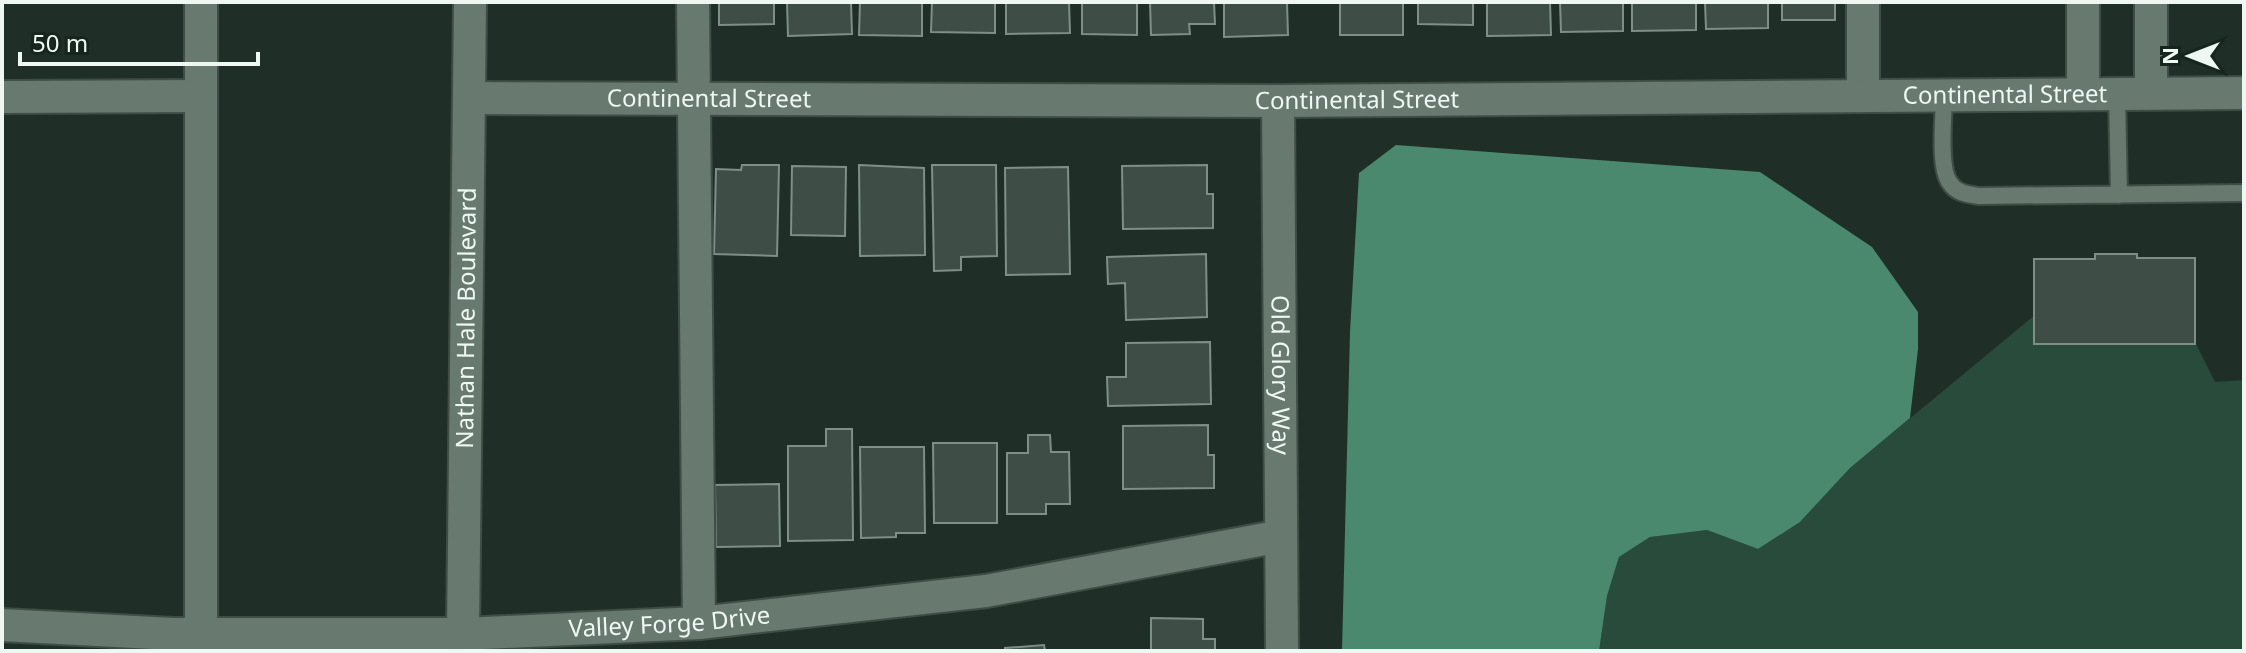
<svg xmlns="http://www.w3.org/2000/svg" width="2246" height="653" font-family="'Noto Sans',sans-serif">
  <style>
    .green { fill: #294b3c }
    .water { fill: #4a896d }
    .building { fill: #3e4e46; stroke: #7d8f86; stroke-width: 2 }
    .lines { fill: none; stroke-linecap: round; stroke-linejoin: round }
    .service-casing { stroke: #3f4d46; stroke-width: 20 }
    .minor-casing { stroke: #3f4d46; stroke-width: 36 }
    .service { stroke: #687970; stroke-width: 16 }
    .minor { stroke: #687970; stroke-width: 32 }
    .labels { text-anchor: middle; stroke-width: 8; stroke-linejoin: round; paint-order: stroke }
    .street-label { font-size: 24px; fill: #eef7f2; stroke: #16251e }
  </style>
  <rect width="100%" height="100%" fill="#1f2f27"/>
  <!-- green -->
  <path class="green" d="M2173,298l42,84 29,-2v271h-645l8,-55 12,-39 31,-20 57,-7 51,19 42,-27 50,-54 192,-159z"/>
  <!-- water -->
  <path class="water" d="M1396,145l364,27 112,75 46,65v37l-8,69 -60,50 -50,54 -42,27 -51,-19 -57,7 -31,20 -12,39 -8,55h-257l8,-319 9,-159z"/>
  <!-- building -->
  <path class="building" d="M719,2h55v22l-55,1z
    M787,2h64l1,32 -64,2z
    M860,2h62v34l-63,-1z
    M932,2h63v31l-64,-1z
    M1006,2h63l1,31 -64,1z
    M1082,2h55v33l-55,-1z
    M1150,2h64l1,22h-26l1,10 -39,1z
    M1224,2h63l1,33 -64,2z
    M1340,2h63v33h-63z
    M1418,2h55v23l-55,-1z
    M1487,2h63l1,33 -64,1z
    M1560,2h63v29l-62,1z
    M1632,2h64v28l-64,1z
    M1705,2h63v26l-62,1z
    M1782,2h53v18h-53z
    M742,165h37l-2,91 -63,-2 2,-85 25,1z
    M859,165l65,3 1,87 -65,1z
    M932,165h64l1,91 -36,1v13l-27,1z
    M1207,165v29h6v34l-90,1 -1,-63z
    M792,166l54,1 -1,69 -54,-1z
    M1068,167l2,107 -64,1 -1,-107z
    M1206,254l1,63 -81,3 -1,-37 -17,1 -1,-27z
    M2095,254h42v4h58v86h-161v-85h61z
    M1210,342l1,62 -103,2 -1,-29h19v-34z
    M1208,425v30h6v33l-91,1v-63z
    M826,429h26l1,111 -65,1v-95h38z
    M1028,435h22l1,17h18l1,52h-24v10h-39v-61h21z
    M933,443h64v80h-63z
    M860,447h64l1,86h-29v4l-35,1z
    M779,484l1,62 -64,1 -1,-62z
    M1151,618l52,1v20h12v12h-64z
    M1044,645l1,6h-40v-3z"/>
  <g class="lines">
    <!-- service casing -->
    <g class="service-casing">
      <path id="service" d="M2117,93l2,102
        M1944,95c0,20 -6,73 6,88 6,10 17,11 28,13l266,-3"/>
    </g>
    <!-- minor casing -->
    <g class="minor-casing">
      <g id="minor">
        <path d="M201,2v632"/>
        <path d="M693,2l6,621"/>
        <path d="M1863,2v94"/>
        <path d="M2083,2v91"/>
        <path d="M2151,2v91"/>
        <path d="M2,97l199,-1"/>
        <path id="s1" d="M471,98l807,3 966,-8"/>
        <path id="s2" d="M1278,101l4,550"/>
        <path id="s3" d="M2,625l171,9h290l236,-11 287,-32 295,-55"/>
        <path id="s4" d="M463,634l7,-632"/>
      </g>
    </g>
    <!-- service -->
    <use href="#service" class="service"/>
    <!-- minor -->
    <use href="#minor" class="minor"/>
  </g>
  <g class="labels">
    <!-- street labels -->
    <g class="street-label">
      <text dy="8" stroke="none"><textPath href="#s1" startOffset="1534">Continental Street</textPath></text>
      <text dy="8" stroke="none"><textPath href="#s1" startOffset="238">Continental Street</textPath></text>
      <text dy="8" stroke="none"><textPath href="#s1" startOffset="886">Continental Street</textPath></text>
      <text dy="8" stroke="none"><textPath href="#s4" startOffset="316">Nathan Hale Boulevard</textPath></text>
      <text dy="8" stroke="none"><textPath href="#s2" startOffset="274">Old Glory Way</textPath></text>
      <text dy="8" stroke="none"><textPath href="#s3" startOffset="668">Valley Forge Drive</textPath></text>
    </g>
  </g>
  <!-- border -->
  <rect width="2246" height="653" fill="none" stroke="#eef7f2" stroke-width="8"/>
  <!-- north arrow -->
  <g transform="translate(2190 56) rotate(270)" stroke="#16251e" stroke-width="6" paint-order="stroke">
  <path d="M0-6L14 30L0 20L-14 30Z" fill="#eef7f2"/>
  <text y="-12" font-size="22" font-weight="bold" text-anchor="middle" fill="#eef7f2">N</text>
  </g>
  <!-- scale -->
  <path d="M20 52v12h238v-12" fill="none" stroke="#eef7f2" stroke-width="4"/>
  <text x="32" y="52" font-size="24" fill="#eef7f2" stroke="#16251e" stroke-width="6" paint-order="stroke">50 m</text>
</svg>
